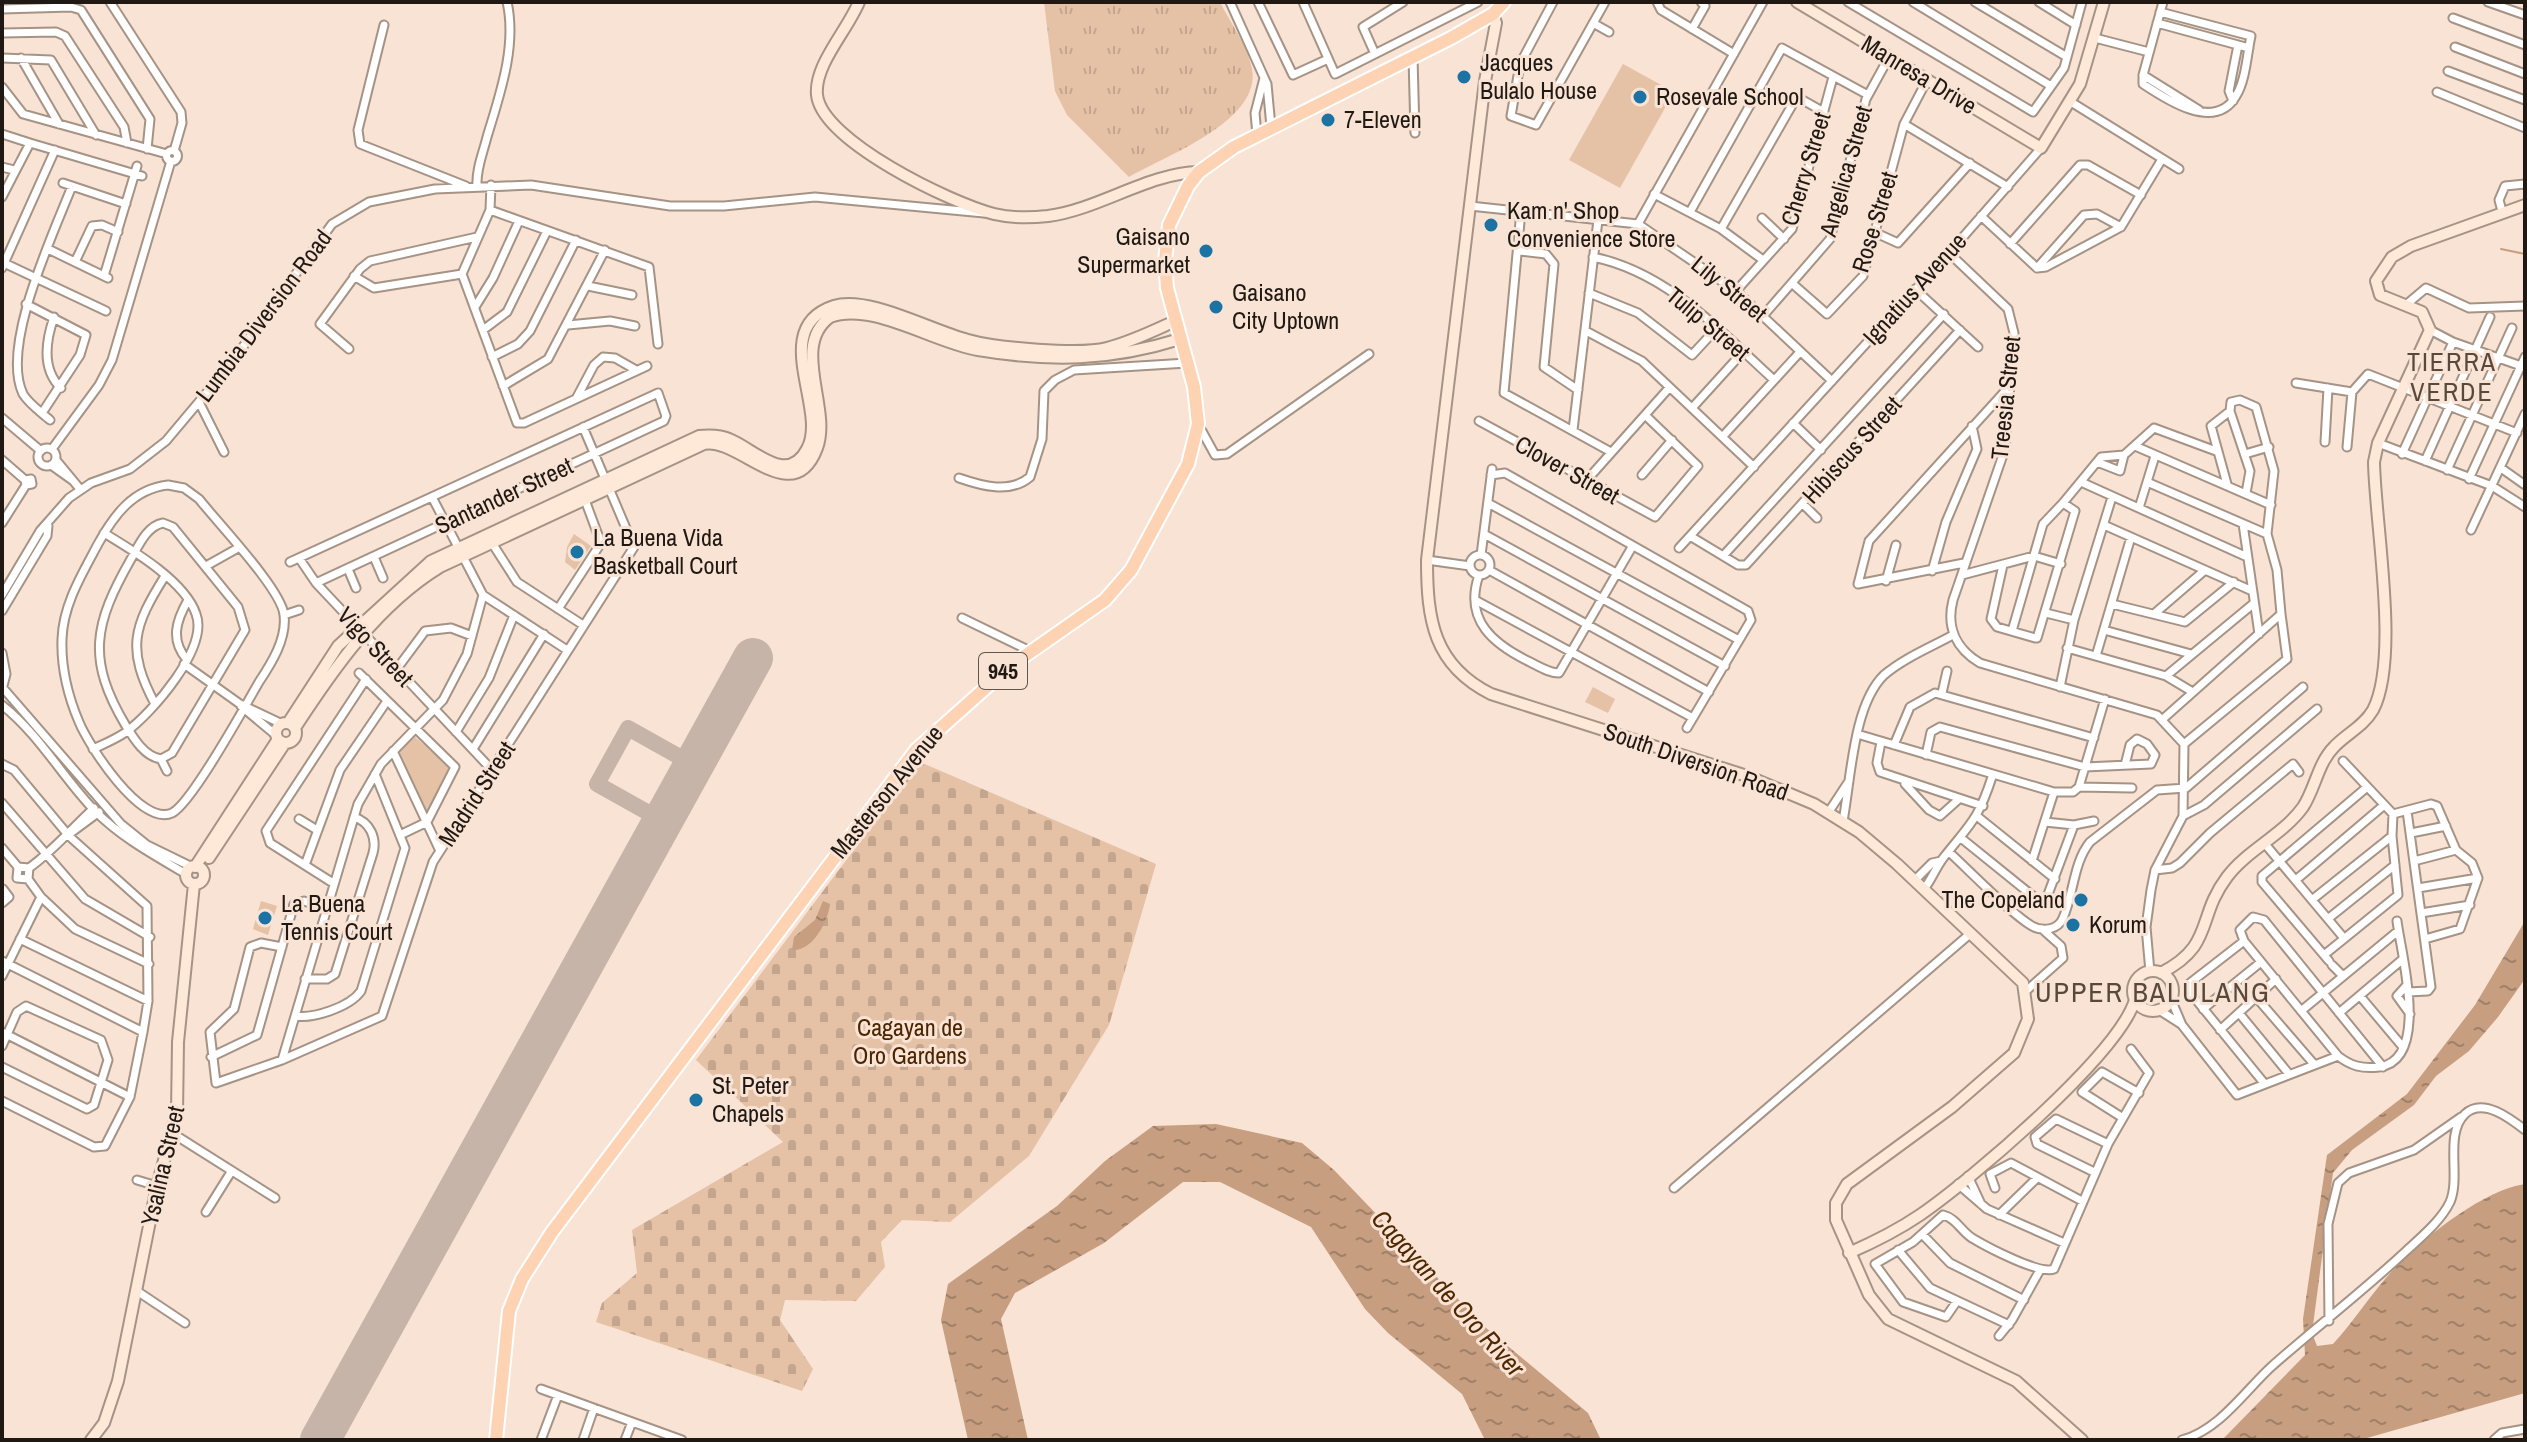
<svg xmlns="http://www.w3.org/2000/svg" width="2527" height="1442" font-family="'Archivo Narrow',sans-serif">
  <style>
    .grass { fill: url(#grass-tufts) }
    .cemetery { fill: url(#cemetery-stones) }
    .park { fill: #e5c1a6 }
    .water { fill: url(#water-ripples) }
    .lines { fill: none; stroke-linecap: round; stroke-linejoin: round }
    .stream { stroke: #c79e80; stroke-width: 2 }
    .taxiway { stroke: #c6b4a8; stroke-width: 16 }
    .runway { stroke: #c6b4a8; stroke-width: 40 }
    .street-casing { stroke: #a59385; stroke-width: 11 }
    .secondary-casing { stroke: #a59385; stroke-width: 14 }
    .primary-casing { stroke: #fff; stroke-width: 16 }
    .street { stroke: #fff; stroke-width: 7 }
    .secondary { stroke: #fee9d9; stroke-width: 10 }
    .primary { stroke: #fdd3b3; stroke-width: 12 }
    .poi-dot { fill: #1a73a2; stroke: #f8e3d5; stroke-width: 3 }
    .labels { text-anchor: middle; stroke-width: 6; stroke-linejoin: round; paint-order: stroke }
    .shield { fill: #f8e3d5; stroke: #61564d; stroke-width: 2 }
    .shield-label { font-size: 22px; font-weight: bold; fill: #201913 }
    .poi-label { font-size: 24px; fill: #201913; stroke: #f8e3d5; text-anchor: start }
    .street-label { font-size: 24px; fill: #201913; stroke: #f8e3d5 }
    .park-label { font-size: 24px; fill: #4b2400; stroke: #f8e3d5 }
    .neighbourhood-label { font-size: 26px; letter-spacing: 2px; fill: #59493c; stroke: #f8e3d5 }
    .water-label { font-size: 26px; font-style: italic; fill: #4f2802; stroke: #f8e3d5 }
    .quarter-label { font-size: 28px; letter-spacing: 2px; fill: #59493c; stroke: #f8e3d5 }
  </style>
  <defs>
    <pattern id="grass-tufts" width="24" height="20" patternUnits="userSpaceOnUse" patternTransform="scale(2)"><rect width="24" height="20" fill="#e5c1a6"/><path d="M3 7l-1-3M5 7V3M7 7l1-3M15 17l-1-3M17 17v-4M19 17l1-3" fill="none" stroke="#c4a58e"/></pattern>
    <pattern id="cemetery-stones" width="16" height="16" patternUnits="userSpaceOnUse" patternTransform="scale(2)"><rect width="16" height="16" fill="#e5c1a6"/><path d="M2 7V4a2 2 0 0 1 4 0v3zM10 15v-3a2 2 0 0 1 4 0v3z" fill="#c4a58e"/></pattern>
    <pattern id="water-ripples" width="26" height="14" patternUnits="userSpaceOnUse" patternTransform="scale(2)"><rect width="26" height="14" fill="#c79e80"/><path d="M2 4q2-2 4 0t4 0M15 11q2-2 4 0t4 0" fill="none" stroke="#a18068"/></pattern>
  </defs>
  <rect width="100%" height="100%" fill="#f8e3d5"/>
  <!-- grass -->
  <path class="grass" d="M1044,2h176c10,20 28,45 32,67 10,52 -89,88 -123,108l-62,-62 -12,-24z"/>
  <!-- cemetery -->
  <path class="cemetery" d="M920,762l236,102 -47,161 -80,131 -79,66 -48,-2 -21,22 4,25 -29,34 -71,-1 -5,20 33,49 -11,22 -206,-69 6,-19 35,-30 -5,-43 151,-88 -87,-82z"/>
  <!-- park -->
  <path class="park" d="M1623,64l51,28 -54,96 -51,-28z
    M574,534l17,12 -16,24 -10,-8 2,-15z
    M1593,687l22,12 -7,14 -23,-11z
    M415,737l38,32 -25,45 -31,-62z
    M261,901l16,5 -9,29 -15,-6z"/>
  <!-- water -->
  <path class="water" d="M823,901l7,3c-2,18 -18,48 -38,46l2,-13 21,-17z
    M2525,921v58l-27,38 -29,34 -33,25 -22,29 -62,45 -19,23 -21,160 5,13 16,-2c24,-26 42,-57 67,-81 27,-28 86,-74 125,-79v209l-165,47h-138l83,-85 -2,-36 24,-164 80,-61 68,-89z
    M1216,1124l86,19 32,27 151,157 103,86 13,27h-116l-23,-46 -74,-61 -23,-24 -54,-82 -91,-45h-37l-79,61 -89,50 -14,26 27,121h-60l-27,-120 7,-36 109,-78 48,-45 48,-35z"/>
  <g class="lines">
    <!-- stream -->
    <path class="stream" d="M2501,249l24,5"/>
    <!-- taxiway -->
    <path class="taxiway" d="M663,821l-66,-37 31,-56 66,37"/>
    <!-- runway -->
    <path class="runway" d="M320,1440l433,-782"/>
    <!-- street casing -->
    <g class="street-casing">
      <path id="street" d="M110,2l71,110 1,11 -8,28
        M1230,2l37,82 4,43
        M1258,2l35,73 35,-16
        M1303,2l32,72 143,-72
        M1553,2l-33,62 -9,52 25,9 69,-123
        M1657,2l4,8 73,44
        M1848,2l185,110 31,-44 18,-66
        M1913,2l138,84
        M1975,2l92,55
        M2039,2l37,23
        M2488,2l37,13
        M2,9l69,-2 10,3 69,109 -3,30
        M2160,12l91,24c-4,18 -5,44 -15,60 -21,36 -69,4 -93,-12v-9l20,-73
        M2453,18l72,27
        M1593,23l16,9
        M2157,23l92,25
        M384,25l-26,105 2,14 106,42
        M1692,29l13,-23 -4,-4
        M2,33l54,-1 9,4 59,91 3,16
        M2095,38l54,14
        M2455,47l70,27
        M1375,54l-12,-27 40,-25
        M1413,57l2,76
        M2,58l49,2 45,75
        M21,58l38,66
        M2448,71l77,29
        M2143,75l56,35
        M2,87l21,27 144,40
        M2437,92l88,36
        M2233,101l-4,-10 9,-46
        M2071,102l108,67
        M1904,124l104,63
        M2,134l28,9
        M1257,135l-2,-22 9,-35
        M166.5 156a5.5 5.5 0 1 1 11 0a5.5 5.5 0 1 1-11 0Z
        M2,167l12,3
        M63,183l63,21
        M491,185l-1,25 159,57 9,77
        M477,186c-1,-17 6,-33 10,-49 13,-43 30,-91 20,-135
        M1654,194l67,35 42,31
        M2,197l28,-54 112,33
        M1470,206l168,18 98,67 96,90
        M490,210l-28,64 55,149h7l123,-57
        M1521,211l-17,182 107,59
        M2502,211l-3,-11 6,-14 20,-2
        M1690,212l92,-164 86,47
        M1981,216l56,52
        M1762,218l22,21
        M1638,224l125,-222
        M1721,229l74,-129 4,-2 25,14
        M1876,233l22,10 72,-80
        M2010,244l70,-79h8l53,30
        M48,249l60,29
        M1519,251l27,3 8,10 -10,103 34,23
        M1949,253l59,56 6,24 -9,116 -52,151c-7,27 3,49 27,63l177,52 27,29 -1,72 -28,54 -4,20 -5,37 4,45
        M1593,257c74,15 126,73 181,123
        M75,262l17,-36 10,-1 16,7
        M4,263l102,48
        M2,268l53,-118
        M2037,268l9,-1 75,-40 41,-68
        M2037,268l47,-53 13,-1 24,13
        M104,276l33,-110
        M354,276l20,12 88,-14
        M1794,285l33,29 36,-38 41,-152 23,-44
        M588,286l44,9
        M1915,289l63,58
        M1736,291l56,-62 41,-152
        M1589,293l49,20 54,42 25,-27
        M26,304l60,31 -6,20 -38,58
        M2407,304l19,-16 43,20 56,-2
        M475,307l18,-29 26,-57
        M1763,316l67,-77 36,-140 23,-42
        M54,317c-8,23 -13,52 7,71
        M568,325l42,-4 25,5
        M483,330l24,-18 40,-81
        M2430,330l23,12 71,25
        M1586,331l56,30 112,106
        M349,349l-29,-25 40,-55 10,-8 107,-24
        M492,357l26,-13 12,-13 46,-91
        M2296,383l56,9 16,-18 149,59
        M503,386l45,-27 57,-109
        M577,397l17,-32 9,-8 12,1 21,12
        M200,404l24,48
        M1693,407l50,-55
        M2230,411l20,60 -4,22
        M2,418l39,33
        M50,420c-9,-8 -21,-16 -27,-26 -23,-48 30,-159 49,-208
        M1479,421l176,96 43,-51 -53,-51
        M1793,423l28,27
        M1198,424l17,31 12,-1 142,-100
        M1573,430l25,-210
        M1724,435l76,-83
        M2325,442l3,-54
        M2378,443l114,43 33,21
        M2135,446l136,59
        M2347,447l5,-55
        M38 457a9 9 0 1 1 18 0a9 9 0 1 1-18 0Z
        M52,449l47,-64 13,-25 59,-199
        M2245,454l24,-7
        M2402,454l51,-112
        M2,460l23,20 1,5 6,-1 -1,-5 -6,1
        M56,460l24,29
        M2425,461l65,-144
        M2097,462l23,9 4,-16
        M51,465l21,15
        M2501,468l24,17
        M2447,470l65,-142
        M1491,475l14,-2 243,138 3,9 -64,108
        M1642,475l30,-35
        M959,478c23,8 51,16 71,-1l12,-38 2,-48 11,-11 19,-10 113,-7
        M2469,479l56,-122
        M1586,481l83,-93
        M2081,482l164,74
        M2147,482l120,52
        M2227,484l-16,-58 19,-15 1,-9 9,-2 16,7 18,64 -7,63 10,36 4,44
        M168,485l16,3 15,11c18,23 83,91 85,116 3,24 -13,49 -25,67 -14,24 -67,121 -87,131 -31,14 -83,-67 -93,-91 -11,-26 -18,-55 -17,-83 1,-34 20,-65 36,-95 16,-29 35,-55 70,-59z
        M432,497l51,98 84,55
        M1488,503l251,137
        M2063,503l38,-46 23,-2 30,-27 62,23
        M1803,504l14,14
        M2139,508l16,-52
        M2,523l24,-38
        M163,523l10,4 65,80 7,23 -73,123 -11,6c-16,-2 -27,-20 -35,-33 -40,-67 -32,-102 5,-167 8,-14 16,-33 32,-36z
        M2243,524l16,110
        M2104,525l146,65
        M2471,530l54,-116
        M1484,534l241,132
        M1690,536l48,29h8l214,-235
        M492,543l25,39 66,43
        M1679,548l270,-295 92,-105
        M1481,555l11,-86
        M1470 565a10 10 0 1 1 20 0a10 10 0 1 1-20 0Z
        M1723,556l221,-242
        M374,557l9,21
        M299,558l17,25 177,188
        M1427,560l43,6
        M290,562l368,-169 8,23 -2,5 -348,162
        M1964,563l-106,21 11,-43 138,-152
        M2003,565l-12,54 6,8 38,11h2l38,-127 -12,-8 -20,21 -31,107
        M206,566l32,-18
        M348,569l8,19
        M1489,570l220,122
        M1932,571l14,-49 31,-73 -5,-23
        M1479,575c-16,46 16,70 51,87 10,5 19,11 29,11l73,-126
        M1962,575l72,-19 27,8
        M1886,581l10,-36
        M2,595l38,-64 29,-33 22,-15 39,-14 36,-28 63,-75 103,-142 37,-22 66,-13 96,-4 139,21h54l91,-9 169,16
        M1477,601l216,117
        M2112,604l73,18 49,-40
        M558,609l43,-66 -16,-43
        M2,611l45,-75 1,-10
        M2046,613l28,7
        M2154,614l51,-44
        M284,615l15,-5
        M962,618l68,33
        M2104,630l87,24
        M2067,648l99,28 25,15
        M2,653l4,21 -4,16
        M2096,656l35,-119
        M187,660c-17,-20 -11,-39 1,-60
        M184,664l56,40 42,20
        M396,670l29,-39 26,-3 21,8
        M359,673l96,94 -28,55 -25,12
        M2166,676l87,-72
        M2060,687l14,-67 38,-123
        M3,688l118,136 26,21 45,22
        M1942,693l5,-22
        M155,704c-29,-55 -22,-77 10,-128
        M2,705c37,29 61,73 93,106 27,27 59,44 91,63
        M241,706l36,30
        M2164,718l117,-104 6,45 -103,85
        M456,732l33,-54 25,-63
        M1857,734l197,58h19l6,-5 26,-88
        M1881,742l-4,21 3,9 103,34
        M1894,745l16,-38 25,-14 159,45
        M93,749c11,-5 23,-10 33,-17 26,-19 83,-84 70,-118 -11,-33 -64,-64 -92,-81
        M473,749l71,-115
        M393,751l47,100
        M1926,755l5,-23 9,-5 145,40 66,-3 4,-9 -8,-11 -10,-5 -7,6 -5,20
        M161,759l6,12
        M2343,761l50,53
        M2,764l12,6 55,66 78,70 1,95 -5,31 -13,65 -25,49 -11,1 -92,-46
        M1905,784l24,26 11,6 19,-17
        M2079,787l53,1
        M2,803l83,96 65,38
        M2407,811l24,176 -3,4 -20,1
        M1828,813l21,-32
        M2393,814l38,-10 6,2 19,44 16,13 6,15 -18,51 -35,10
        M2183,816l21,-11 113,-96
        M1978,817l77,62
        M299,819l18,11
        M1843,821c8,-42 10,-116 41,-146 20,-17 47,-28 69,-40
        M2045,822l29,3 20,-4
        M72,832l27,-20
        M2411,833l35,-7
        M1961,838l83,67 30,-80
        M2265,844l78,93
        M2,848l16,19 -1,11 11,1 1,-11 -11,-1
        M1949,852c21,19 61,61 83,74 11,6 26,4 31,-8 11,-24 10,-55 27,-76l67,-52 29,-2 117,-101
        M2032,861l22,-69
        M2414,861l42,-11
        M305,865l35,-95 47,-69
        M29,868c25,-18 43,-40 65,-60
        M2155,870l17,-2 8,-5 30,-30 83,-69 6,8
        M28,879l13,18 34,32 74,35
        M2297,879l86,-73
        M1915,880l17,-17 9,-2
        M333,883l-63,-40 -4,-12 100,-152
        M2418,888l60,-10
        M1924,889c8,-10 12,-22 20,-32 27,-34 34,-37 48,-80
        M2313,899l79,-63
        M2,903l7,-6 -6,-8
        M2421,913l49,-8
        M2329,918l66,-53
        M20,939l128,62
        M2244,941l-54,42 -1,8 75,92
        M282,947l-21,-4 -11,4 -16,62 -24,23 6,51 66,-23 100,-44 51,-154 201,-315 -51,-120
        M2324,955l74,-60 -6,-59 1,-22
        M2,961l141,71
        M2329,961l-67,-79v-6l104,-88
        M2332,965l10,10
        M2,976l39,-79
        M305,979h22l8,-5 38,-121c4,-15 -3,-31 -19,-36
        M2406,986l-9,10 13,18
        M2026,991l37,-33 -2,-12 -19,-17
        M2360,996l42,50
        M2256,997l57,66
        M2171,999l11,26 55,70 101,-39
        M2203,1009l58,-47
        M2159,1010l22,14
        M2301,1011l97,-80
        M2239,1013l50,61
        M2339,1013l64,-54
        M295,1016c18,3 55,-9 66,-25l44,-143 -30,-74
        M2220,1030l56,-51
        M2,1032l128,65
        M2,1046l15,-34 9,-6 75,34 7,20 -14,45 -7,4 -85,-42
        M211,1057l46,-22 37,-131 10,-3 21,7
        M282,1060l76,-256 23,-40 62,-64 24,-46 16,-59
        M2383,1067l-119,-147 -11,-3 -13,13 4,11 94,115c13,10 24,13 41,11 52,-7 22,-113 18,-146
        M2123,1118l-41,-26 20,-20 37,21
        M172,1133l103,65
        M2094,1172l-57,-28 -2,-7 21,-18 52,25
        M1968,1176l13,28
        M137,1180l20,6
        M1958,1184l29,25 77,34
        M1674,1188l297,-255
        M1995,1188l-5,-14 21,-11 71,38
        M206,1212l25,-40
        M1999,1215l37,-36
        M1922,1234l28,29 74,37
        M1898,1250l32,38 79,37
        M137,1291l48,32
        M1957,1301l-11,16 -43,-15 -28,-38 38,-22 30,-27c13,3 18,16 29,23 15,9 68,37 82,31l54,-125 41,-71 -18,-24
        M2329,1321l-1,-97 10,-41 11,-10 65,-23 47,-33
        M1999,1336l13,-16 28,-50
        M541,1389l141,51
        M541,1440l17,-45
        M583,1440l11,-32
        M625,1440l7,-18
        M2182,1440c37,-10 62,-48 89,-73 44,-39 91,-75 134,-115 15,-14 36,-31 45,-50 11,-25 -6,-68 15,-88 18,-17 46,5 60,16
        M2494,1440l8,-7 23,-4"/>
    </g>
    <!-- secondary casing -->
    <g class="secondary-casing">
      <path id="secondary" d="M859,2c-12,29 -45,63 -42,93 5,46 134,108 177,119 17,4 36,4 54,2 52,-7 100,-43 151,-44
        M1797,2l244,146 39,-64 24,-82
        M1493,14l3,9 -11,58 -58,479c0,59 6,105 64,134l256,82 67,28 45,28 38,32 126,119 5,36 -14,34 -62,54 -105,77 -11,19v17l33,75 19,24 128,62 66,59
        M276 733a10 10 0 1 1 20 0a10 10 0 1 1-20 0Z
        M288,723l50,-77 93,-85 268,-125c10,-1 21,-1 30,3 24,9 58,48 78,10 22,-39 -40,-121 27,-143 34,-11 98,25 134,34 28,8 112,15 139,8 24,-6 46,-17 68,-27
        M295,728c39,-60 83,-123 145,-161l264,-123c34,-8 89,68 113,4 15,-39 -27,-102 13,-131 42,-16 104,26 148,33 72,12 132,11 202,-11
        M209,858l76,-115
        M186 875a9 9 0 1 1 18 0a9 9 0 1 1-18 0Z
        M195,867l83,-128
        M2133 991a20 20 0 1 1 40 0a20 20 0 1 1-40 0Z
        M2161,973c54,-28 35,-55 66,-96 20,-27 56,-42 76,-70 12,-18 15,-44 31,-60 12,-13 29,-20 39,-37 27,-52 2,-186 1,-248l4,-19 52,-113 -8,-18 -42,-17 -4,-14 16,-24 19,-11 114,-41
        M1849,1253c25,-11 49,-23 71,-38 51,-35 198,-160 215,-215
        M91,1440l13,-17 14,-42 39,-195 20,-73 1,-71 16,-158"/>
    </g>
    <!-- primary casing -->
    <g class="primary-casing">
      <path id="primary" d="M496,1440l13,-129 13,-32 30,-47 364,-482 93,-83 96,-67 26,-30 57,-106 10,-40 -4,-37 -27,-99 -2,-28 4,-35 19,-39 11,-14 35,-25 217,-109 42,-24 11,-12"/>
    </g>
    <!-- street -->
    <use href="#street" class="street"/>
    <!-- secondary -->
    <use href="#secondary" class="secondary"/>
    <!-- primary -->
    <use href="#primary" class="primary"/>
  </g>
  <!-- markers -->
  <g class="poi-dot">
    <circle cx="1464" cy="77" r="8"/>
    <circle cx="1640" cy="97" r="8"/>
    <circle cx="1328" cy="120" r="8"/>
    <circle cx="1491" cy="225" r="8"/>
    <circle cx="1206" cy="251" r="8"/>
    <circle cx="1216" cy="307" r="8"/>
    <circle cx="577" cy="552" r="8"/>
    <circle cx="2081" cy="900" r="8"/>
    <circle cx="265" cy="918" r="8"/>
    <circle cx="2073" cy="925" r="8"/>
    <circle cx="696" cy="1100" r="8"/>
  </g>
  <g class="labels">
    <!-- shield labels -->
    <rect class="shield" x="979" y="653" width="48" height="36" rx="6"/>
    <g class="shield-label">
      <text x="1003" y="679">945</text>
    </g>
    <!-- poi labels -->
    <g class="poi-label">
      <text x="1480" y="71">Jacques<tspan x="1480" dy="28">Bulalo House</tspan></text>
      <text x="1656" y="105">Rosevale School</text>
      <text x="1344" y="128">7-Eleven</text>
      <text x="1507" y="219">Kam n' Shop<tspan x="1507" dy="28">Convenience Store</tspan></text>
      <text x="1190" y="245" text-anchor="end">Gaisano<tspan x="1190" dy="28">Supermarket</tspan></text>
      <text x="1232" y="301">Gaisano<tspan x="1232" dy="28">City Uptown</tspan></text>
      <text x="593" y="546">La Buena Vida<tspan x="593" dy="28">Basketball Court</tspan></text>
      <text x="2065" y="908" text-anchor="end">The Copeland</text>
      <text x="281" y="912">La Buena<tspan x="281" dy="28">Tennis Court</tspan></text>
      <text x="2089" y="933">Korum</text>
      <text x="712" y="1094">St. Peter<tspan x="712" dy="28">Chapels</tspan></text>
    </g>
    <!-- street labels -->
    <g class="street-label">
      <text transform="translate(1919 75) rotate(31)" y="8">Manresa Drive</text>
      <text transform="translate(1806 169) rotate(-73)" y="8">Cherry Street</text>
      <text transform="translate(1846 171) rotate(-74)" y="8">Angelica Street</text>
      <text transform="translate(1875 222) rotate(-73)" y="8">Rose Street</text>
      <text transform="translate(1729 289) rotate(39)" y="8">Lily Street</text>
      <text transform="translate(1915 289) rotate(-48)" y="8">Ignatius Avenue</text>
      <text transform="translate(264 316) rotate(-53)" y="8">Lumbia Diversion Road</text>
      <text transform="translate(1708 324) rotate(40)" y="8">Tulip Street</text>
      <text transform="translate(2006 398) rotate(-84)" y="8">Treesia Street</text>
      <text transform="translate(1852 450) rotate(-48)" y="8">Hibiscus Street</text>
      <text transform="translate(1567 470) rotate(29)" y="8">Clover Street</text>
      <text transform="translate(504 496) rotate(-25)" y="8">Santander Street</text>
      <text transform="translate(375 647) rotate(47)" y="8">Vigo Street</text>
      <text transform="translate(1696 762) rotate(19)" y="8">South Diversion Road</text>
      <text transform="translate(887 792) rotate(-51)" y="8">Masterson Avenue</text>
      <text transform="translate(477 794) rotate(-57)" y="8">Madrid Street</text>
      <text transform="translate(163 1166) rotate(-77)" y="8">Ysalina Street</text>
    </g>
    <!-- park labels -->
    <g class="park-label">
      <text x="910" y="1036">Cagayan de<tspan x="910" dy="28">Oro Gardens</tspan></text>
    </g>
    <!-- neighbourhood labels -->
    <g class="neighbourhood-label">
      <text x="2452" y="371">TIERRA<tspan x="2452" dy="30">VERDE</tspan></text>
    </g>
    <!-- water labels -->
    <g class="water-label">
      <text transform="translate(1448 1293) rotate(48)" y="9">Cagayan de Oro River</text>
    </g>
    <!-- quarter labels -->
    <g class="quarter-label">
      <text x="2153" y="1002">UPPER BALULANG</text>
    </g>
  </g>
  <!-- border -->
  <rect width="2527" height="1442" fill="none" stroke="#201913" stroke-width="8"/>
</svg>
